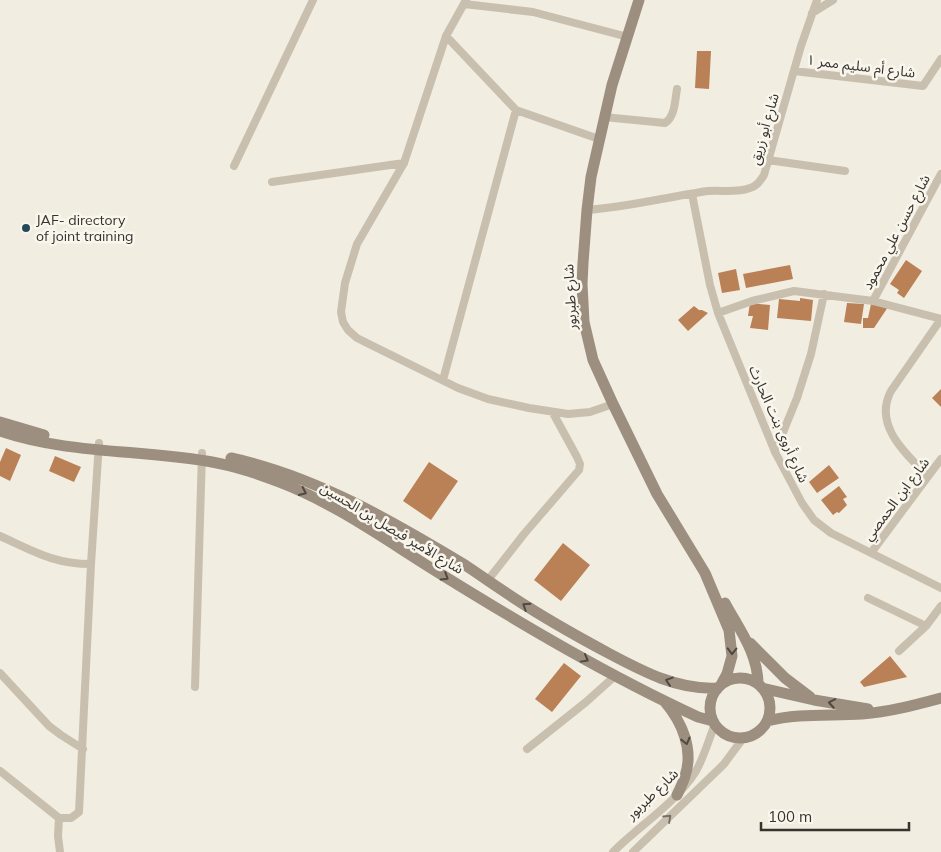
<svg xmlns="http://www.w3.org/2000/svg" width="941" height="852" font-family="Mulish,'Noto Sans Arabic',sans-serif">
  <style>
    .building { fill: #ba8157 }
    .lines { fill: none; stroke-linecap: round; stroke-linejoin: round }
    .street { stroke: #c9bfae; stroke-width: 8 }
    .secondary { stroke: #9c8f80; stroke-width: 11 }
    .oneway { stroke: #514941 }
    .oneway2 { stroke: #797166 }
    .poi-dot { fill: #254956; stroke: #f9f6ee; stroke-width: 2 }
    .labels { text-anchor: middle; stroke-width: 5; stroke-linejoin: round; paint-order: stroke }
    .street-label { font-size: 14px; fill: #38322c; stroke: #f9f6ee }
    .poi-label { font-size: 14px; fill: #38322c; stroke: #f9f6ee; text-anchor: start }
  </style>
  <rect width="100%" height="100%" fill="#f1ede1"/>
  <!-- building -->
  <path class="building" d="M697,51h14l-2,38 -14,-1z
    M906,260l16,11 -18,27 -7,-5 2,-3 -9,-6z
    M790,265l3,14 -47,9 -3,-14z
    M736,269l4,21 -18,3 -4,-20z
    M800,298l13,2 -2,21 -34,-3 2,-19 21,2z
    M750,303l20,2 -2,25 -18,-2 3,-12h-5z
    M847,303l17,1 -3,20 -17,-2z
    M871,304l17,3 -14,21h-11v-10h5z
    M694,306l5,4h3l6,3 -20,18 -10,-11z
    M941,389v18l-9,-9z
    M6,448l15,7 -11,26 -10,-5v-14z
    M55,456l26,11 -7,15 -25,-11z
    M429,462l29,19 -27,39 -28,-19z
    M829,465l10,13 -22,15 -8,-11z
    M839,486l8,11 -4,2 4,6 -8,8 -2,-1 -4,3 -12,-15z
    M563,543l27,22 -29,36 -27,-21z
    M890,656l17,21 -43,10 -4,-5z
    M564,663l17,13 -29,36 -17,-13z"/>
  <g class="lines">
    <!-- street -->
    <path class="street" d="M466,0l-20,36 -42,127 -47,81 -12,39 -4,29 2,10 5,8 9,8 14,7 87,43 30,11 41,9 39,6 22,-2 23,-8
      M464,4l69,8 95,25
      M812,13l21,-13
      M446,36l70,74 83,29
      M794,71l129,15 18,-27
      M604,117l61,6c10,-6 10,-23 12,-34
      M768,160l77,11
      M234,166l79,-166
      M272,182l132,-19
      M692,194l18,91 8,28 57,139 27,51 12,17 17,13 110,55
      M587,210c41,-3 80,-13 121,-19 14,-1 29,2 42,-3 7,-2 10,-7 14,-13l37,-129 16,-46
      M873,301l68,-127
      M718,313l34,-12 42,-10 79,10 68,18
      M443,380l73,-270
      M775,452l22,-54 14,-44 13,-60
      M928,476c-23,-23 -55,-51 -37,-85l50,-72
      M0,536c33,15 54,28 91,28
      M871,553l70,-94
      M488,580l36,-46 55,-64 1,-6 -3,-7 -24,-44
      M868,598l58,28
      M899,651l27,-25 15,-20
      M0,673l49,53 12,9 22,14
      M195,687l7,-234
      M527,749l59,-47 29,-26
      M0,771l59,47h12l8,-6 12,-248 8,-121
      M59,818l-1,18 2,16
      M613,852c27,-27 62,-48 83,-81 8,-14 13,-32 19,-47
      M633,852l91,-88 20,-27"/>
    <!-- secondary -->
    <path class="secondary" d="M639,0l-27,85 -21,92 -4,33 -4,53 -1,21 2,38 9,38 20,44 44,90 48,79 24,57 3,26 -5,18 -5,9
      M0,422l44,13
      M0,431c70,24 145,18 217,32 21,4 42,11 62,19 58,22 108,59 160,91 84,52 170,103 259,144l15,4
      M231,458c84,18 161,63 234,107 21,14 42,29 63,42 27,17 54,32 82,47 34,18 68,36 107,34
      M725,603c14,26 33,50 33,81
      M750,643l35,35 25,19
      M710 708a30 30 0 1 1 60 0a30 30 0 1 1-60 0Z
      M762,688l52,12 54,9
      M665,702c17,20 29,48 20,74 -2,7 -5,13 -8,19
      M767,721c31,-8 63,-5 95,-7 27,-2 53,-9 79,-16"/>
  </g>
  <!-- one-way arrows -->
  <defs><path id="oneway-chevron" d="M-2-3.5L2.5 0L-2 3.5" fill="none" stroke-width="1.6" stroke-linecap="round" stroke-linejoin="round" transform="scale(1.25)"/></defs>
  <g class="oneway">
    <use href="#oneway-chevron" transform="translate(303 492) rotate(25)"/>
    <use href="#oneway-chevron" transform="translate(445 577) rotate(32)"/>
    <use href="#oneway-chevron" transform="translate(526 606) rotate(-147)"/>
    <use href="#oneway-chevron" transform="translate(732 651) rotate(91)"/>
    <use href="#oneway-chevron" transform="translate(585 659) rotate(29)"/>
    <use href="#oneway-chevron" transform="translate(669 681) rotate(-162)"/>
    <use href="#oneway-chevron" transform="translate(832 703) rotate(-170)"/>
    <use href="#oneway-chevron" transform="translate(686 741) rotate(76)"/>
  </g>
  <use class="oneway2" href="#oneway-chevron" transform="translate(668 818) rotate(-43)"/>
  <!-- markers -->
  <circle class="poi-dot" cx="26" cy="228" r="5"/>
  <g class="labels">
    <!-- street labels -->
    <g class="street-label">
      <text transform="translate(861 66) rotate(7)" y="5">شارع أم سليم ممر ١</text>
      <text transform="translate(764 129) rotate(-74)" y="5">شارع أبو زريق</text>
      <text transform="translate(896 232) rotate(-62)" y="5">شارع حسن علي محمود</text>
      <text transform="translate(570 297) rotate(-93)" y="5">شارع طبربور</text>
      <text transform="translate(779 424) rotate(66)" y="5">شارع أروى بنت الحارث</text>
      <text transform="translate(896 499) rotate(-53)" y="5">شارع ابن الحمصي</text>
      <text transform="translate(392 528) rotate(31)" y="5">شارع الأمير فيصل بن الحسين</text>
      <text transform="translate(652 794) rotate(-44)" y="5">شارع طبربور</text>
    </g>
    <!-- poi labels -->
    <g class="poi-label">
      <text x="36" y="225">JAF- directory<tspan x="36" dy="16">of joint training</tspan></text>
    </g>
  </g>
  <!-- scale -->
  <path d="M761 822v8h148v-8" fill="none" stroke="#38322c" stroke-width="2.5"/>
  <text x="768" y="822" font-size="15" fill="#38322c" stroke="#f9f6ee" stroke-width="4" paint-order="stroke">100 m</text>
</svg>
